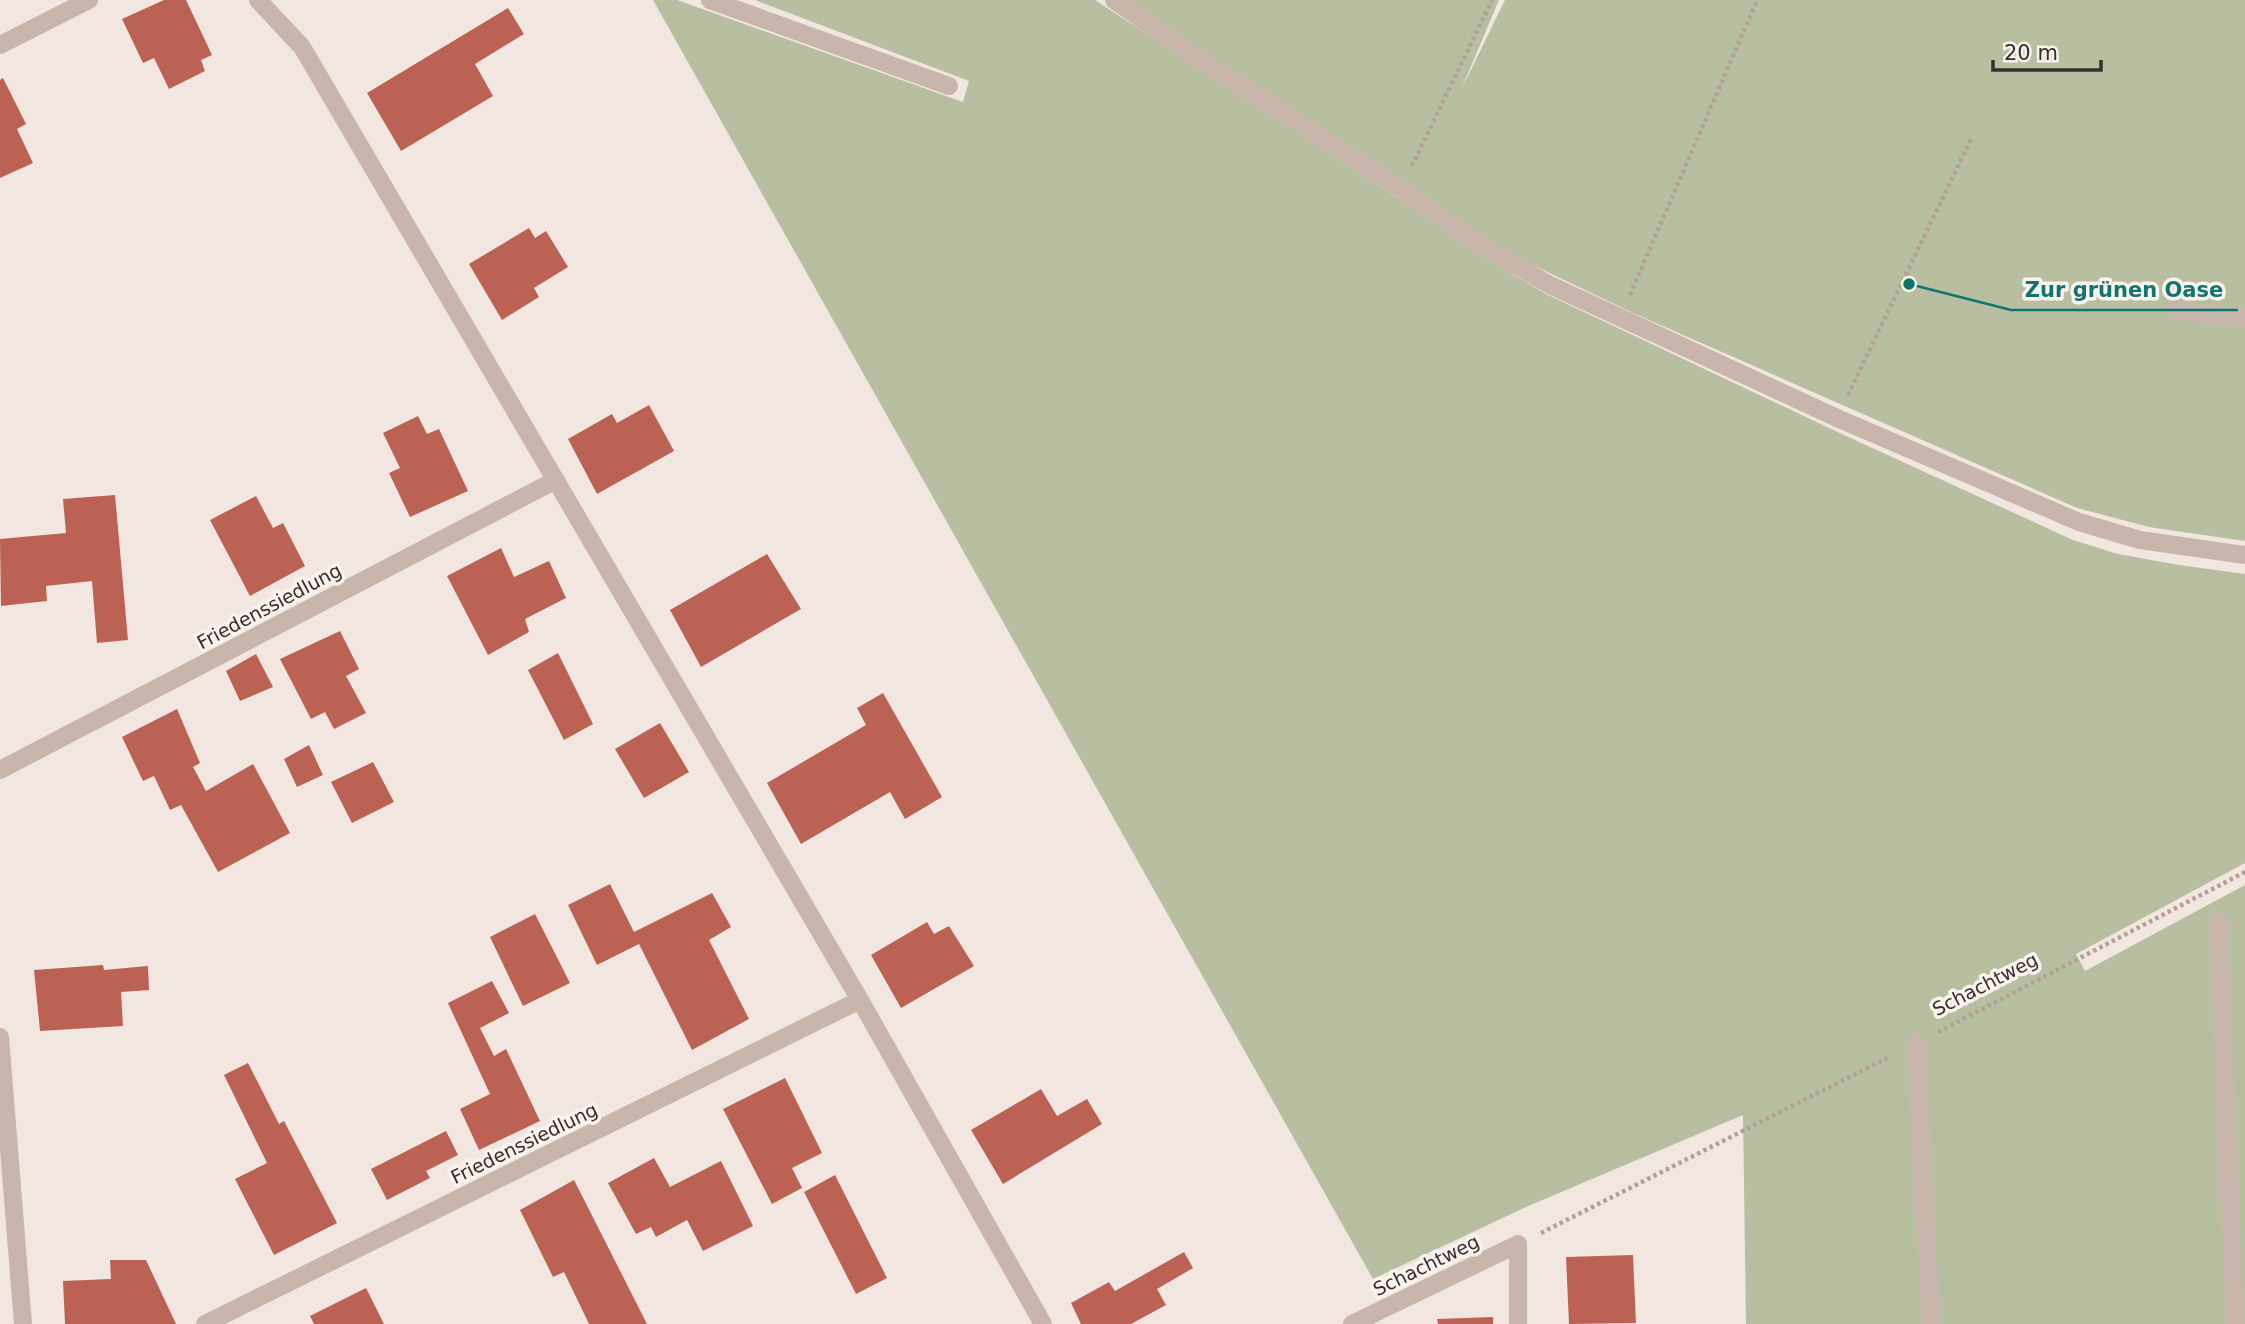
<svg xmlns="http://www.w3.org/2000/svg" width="2245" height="1324" font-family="'DejaVu Sans',sans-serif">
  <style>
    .green { fill: #b8bfa1 }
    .building { fill: #bb6254 }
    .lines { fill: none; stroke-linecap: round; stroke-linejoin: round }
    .path { stroke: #b4a097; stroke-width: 4.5; stroke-dasharray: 3.5 3.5; stroke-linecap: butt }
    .lane { stroke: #c8b6ad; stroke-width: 18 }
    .street { stroke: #c8b6ad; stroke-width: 18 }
    .labels { text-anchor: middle; stroke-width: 7; stroke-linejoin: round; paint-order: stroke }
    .street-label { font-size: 19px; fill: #372e2b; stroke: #f9f2ed }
    .leader { fill: none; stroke: #0f766e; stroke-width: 2.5 }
    .callout-dot { fill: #0f766e; stroke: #f9f2ed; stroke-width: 2.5 }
    .callout-label { font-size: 21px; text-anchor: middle; font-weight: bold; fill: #0f766e; stroke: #f9f2ed; stroke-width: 7; stroke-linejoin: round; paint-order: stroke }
  </style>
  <rect width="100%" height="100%" fill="#f1e7e0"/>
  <!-- green -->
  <path class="green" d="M653,0h24l286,102 6,-21 -214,-81h340l326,213 53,38 72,43 298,141 229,105 45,14 61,11 66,9v289l-169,91 9,17 160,-86v439h-499l-3,-209 -217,92 -153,72z
    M1116,0h383l-38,90 44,-90h740v541l-96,-14 -72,-19 -444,-195 -119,-57 -113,-67z"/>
  <!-- building -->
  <path class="building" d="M164,0h22l26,55 -11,5 4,11 -36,18 -15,-31 -11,5 -21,-44z
    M508,8l16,26 -49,30 18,32 -92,55 -34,-58z
    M3,78l23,46 -9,5 16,34 -33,15v-98z
    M529,228l6,10 11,-7 22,36 -34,21 5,9 -37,23 -33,-56z
    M649,405l25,46 -77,43 -29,-55 44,-25 5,9z
    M418,416l9,18 12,-5 29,62 -58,26 -21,-44 11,-5 -17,-35z
    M115,495l13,145 -31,3 -5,-62 -46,5 1,15 -46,5 -1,-67 66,-6 -3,-34z
    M256,496l17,32 10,-5 22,43 -55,30 -40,-76z
    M501,548l13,29 35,-16 17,37 -41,21 4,13 -41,23 -41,-79z
    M767,554l34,55 -100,58 -31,-57z
    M340,631l19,38 -13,7 20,37 -32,16 -9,-17 -14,7 -31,-60z
    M558,653l35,71 -29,16 -36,-70z
    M256,654l17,33 -33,14 -14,-30z
    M883,693l59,104 -37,22 -15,-27 -89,52 -34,-61 99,-58 -9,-17z
    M177,709l23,54 -7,4 13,24 47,-27 37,69 -72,39 -37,-67 -11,5 -16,-34 -11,5 -21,-44z
    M660,723l29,49 -45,26 -29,-49z
    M309,745l14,30 -26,12 -13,-28z
    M373,762l21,40 -42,21 -21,-41z
    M610,884l24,48 78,-39 19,34 -22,13 40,79 -57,31 -53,-106 -42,21 -29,-60z
    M535,914l35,69 -47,23 -33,-69z
    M927,922l7,12 15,-8 25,40 -73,42 -30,-53z
    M103,965l1,5 44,-4 1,24 -28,2 2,34 -83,5 -6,-61z
    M492,981l17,32 -29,15 14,28 12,-7 34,72 -61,29 -19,-41 30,-15 -42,-91z
    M248,1063l31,61 5,-3 53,102 -63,32 -39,-76 32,-16 -43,-88z
    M785,1078l37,75 -30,15 10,20 -30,16 -49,-95z
    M1041,1089l16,27 30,-17 15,25 -99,60 -32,-54z
    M446,1131l12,24 -32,16 4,7 -43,22 -16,-31z
    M654,1158l16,29 51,-26 32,65 -50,25 -16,-31 -31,17 -5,-10 -15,7 -28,-51z
    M835,1175l52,103 -31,16 -52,-102z
    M574,1180l73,144h-58l-25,-52 -11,5 -33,-67z
    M1184,1252l9,16 -36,21 9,16 -35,19h-50l-10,-21 38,-21 6,9z
    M1633,1255l3,68 -67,1 -3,-67z
    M110,1260h36l30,64h-111l-2,-43 48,-2z
    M366,1288l18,36h-70l-4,-8z
    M1493,1317v7h-55l-1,-5z"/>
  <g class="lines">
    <!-- path -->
    <path class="path" d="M1412,166l80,-166
      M1630,295l127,-295
      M1848,395l123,-256
      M1938,1032l307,-160
      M1541,1233l348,-176"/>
    <!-- lane -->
    <path class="lane" d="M710,0l239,86
      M1114,0l79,55 208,134 74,53 75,43 287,133 242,104 61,18 105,15
      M2174,310l71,8
      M2218,921l17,403
      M1916,1043l15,281"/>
    <!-- street -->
    <path class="street" d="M258,0l44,47 558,953 183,324
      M0,45l89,-45
      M0,770l556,-290
      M0,1037l23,287
      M205,1324l655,-324
      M1352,1324l166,-80v80"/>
  </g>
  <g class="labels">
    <!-- street labels -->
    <g class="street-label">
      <text transform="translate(269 606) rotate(-28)" y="7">Friedenssiedlung</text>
      <text transform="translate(1985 984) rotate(-27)" y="7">Schachtweg</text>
      <text transform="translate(524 1143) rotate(-26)" y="7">Friedenssiedlung</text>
      <text transform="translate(1426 1265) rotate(-26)" y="7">Schachtweg</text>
    </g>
  </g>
  <!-- callouts -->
  <path class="leader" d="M1909 284L2011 310H2238"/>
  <circle class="callout-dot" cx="1909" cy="284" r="7"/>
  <g class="callout-label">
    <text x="2124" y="297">Zur grünen Oase</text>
  </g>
  <!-- scale -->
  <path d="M1993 60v10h108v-10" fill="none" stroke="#372e2b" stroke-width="3.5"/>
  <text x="2004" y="60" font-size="21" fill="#372e2b" stroke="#f9f2ed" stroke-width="5" paint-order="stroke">20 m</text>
</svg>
